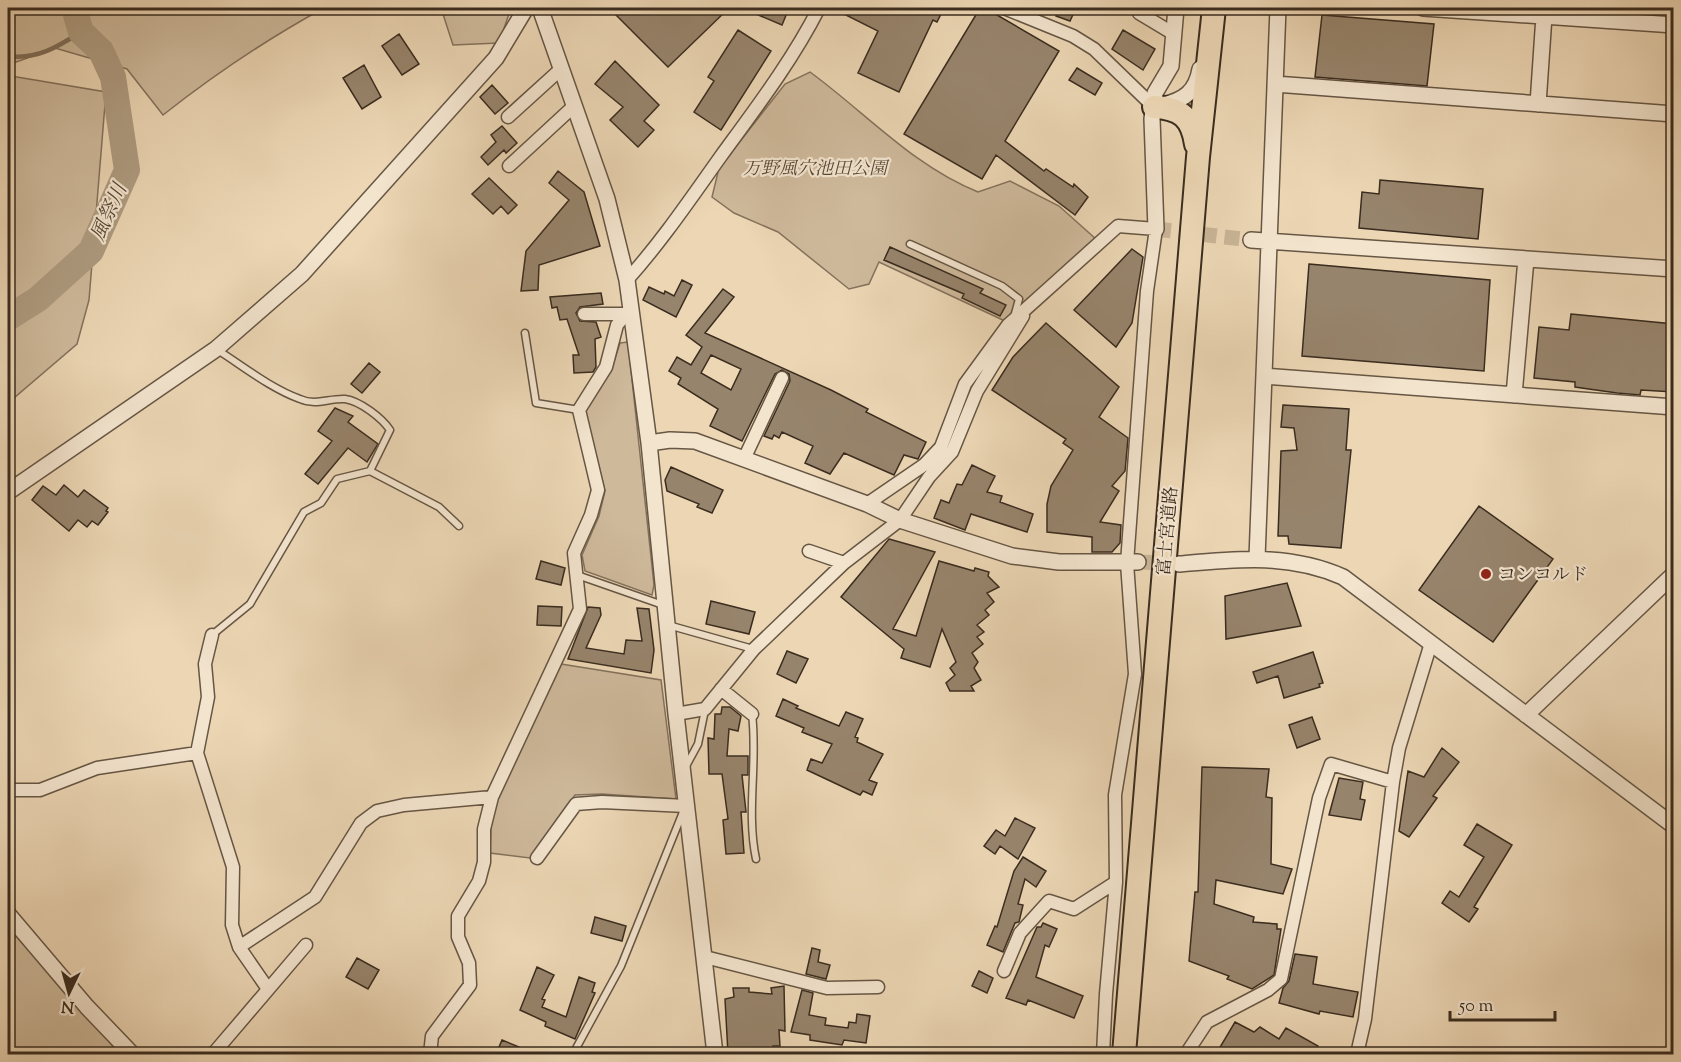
<svg xmlns="http://www.w3.org/2000/svg" width="1681" height="1062" font-family="'Sorts Mill Goudy','Noto Serif JP',serif">
  <style>
    .green { fill: #ceb99b; stroke: #84725d; stroke-width: 1.5 }
    .lines { fill: none; stroke-linecap: round; stroke-linejoin: round }
    .stream { stroke: #806f5a; stroke-width: 4.5 }
    .river { stroke: #af9c81; stroke-width: 26 }
    .building { fill: #97846c; stroke: #3a2c1f; stroke-width: 1.5; fill-rule: evenodd }
    .tertiary-tunnel { stroke: #c8b496; stroke-width: 15; stroke-dasharray: 15 8; stroke-linecap: butt }
    .service-casing { stroke: #665644; stroke-width: 9 }
    .minor-casing { stroke: #665644; stroke-width: 15 }
    .tertiary-casing { stroke: #665644; stroke-width: 18 }
    .motorway-casing { stroke: #3a2c1f; stroke-width: 26 }
    .service { stroke: #f3e4ce; stroke-width: 6 }
    .minor { stroke: #f3e4ce; stroke-width: 12 }
    .tertiary { stroke: #f3e4ce; stroke-width: 15 }
    .motorway { stroke: #ecd6b4; stroke-width: 22 }
    .poi-dot { fill: #8f2418; stroke: #f3e4ce; stroke-width: 2 }
    .labels { text-anchor: middle; stroke-width: 4.5; stroke-linejoin: round; paint-order: stroke }
    .park-label { font-size: 18px; font-style: italic; fill: #584838; stroke: #f3e4ce }
    .street-label { font-size: 18px; fill: #3a2c1f; stroke: #f3e4ce }
    .poi-label { font-size: 18px; fill: #3a2c1f; stroke: #f3e4ce; text-anchor: start }
    .water-label { font-size: 20px; font-style: italic; fill: #574838; stroke: #f3e4ce }
  </style>
  <rect width="100%" height="100%" fill="#ecd6b4"/>
  <filter id="stains"><feTurbulence type="fractalNoise" baseFrequency=".00333" numOctaves="4"/><feColorMatrix values="0 0 0 0 .2 0 0 0 0 .09 0 0 0 0 .02 0 0 0 .5 -.17"/></filter>
  <radialGradient id="worn" r=".72"><stop offset=".6" stop-color="#630" stop-opacity="0"/><stop offset="1" stop-color="#630" stop-opacity=".3"/></radialGradient>
  <!-- green -->
  <path class="green" d="M8,8h316c-57,31 -110,67 -161,107l-36,-46 -72,-21 -47,17z
    M441,8h70l-12,35 -46,2z
    M810,72c56,41 103,94 168,120l32,-11 49,25 38,34 -92,81 -126,-59 -10,22 -20,5 -71,-57 -44,-19 -22,-16 7,-29 66,-84z
    M11,76l95,16 -17,208 -12,44 -69,59v-326z
    M628,342l26,243 -2,10 -67,-24 -3,-16 17,-39 6,-25 -20,-80 26,-40 9,-28z
    M561,664l100,16 15,119 -74,-5 -27,1 -45,63 -40,-5 1,-26 6,-29z
    M8,926l112,128h-112z"/>
  <g class="lines">
    <!-- stream -->
    <path class="stream" d="M8,56c29,4 49,-9 73,-24"/>
    <!-- river -->
    <path class="river" d="M8,318l30,-19 53,-48 36,-81 -14,-93 -12,-26 -20,-19 -7,-24"/>
  </g>
  <!-- building -->
  <path class="building" d="M609,8h120l-61,59z
    M742,8h47l-7,17z
    M832,8h112l-7,14 -4,-2 -34,72 -41,-19 20,-42z
    M980,8h5l74,43 -54,90 39,30 2,-2 27,18 1,-3 14,13 -13,18 -79,-60 -14,24 -78,-45z
    M1059,8h17l-6,13 -14,-5z
    M1322,15l112,9 -7,62 -112,-9z
    M738,30l33,21 -50,79 -27,-18 20,-31 -6,-4z
    M1123,30l32,19 -12,21 -31,-21z
    M399,34l20,30 -17,11 -20,-29z
    M615,61l44,44 -15,16 10,9 -16,17 -28,-27 13,-13 -28,-23z
    M364,65l17,32 -19,12 -19,-31z
    M1077,68l25,15 -7,12 -26,-15z
    M492,85l16,18 -13,11 -15,-17z
    M502,126l15,17 -11,10 -2,-3 -16,15 -7,-8 15,-15 -5,-7z
    M558,171l26,21 16,54 -61,19 -1,25 -17,1 5,-40 43,-51 -20,-17z
    M489,178l28,27 -9,9 -7,-8 -8,8 -21,-20z
    M1380,180l103,9 -5,50 -119,-11 3,-36 17,2z
    M890,247l93,42 -3,4 26,12 -6,11 -38,-18 2,-4 -80,-34z
    M1132,249l11,8 -11,66 -16,24 -42,-37z
    M1309,264l181,16 -6,91 -182,-15z
    M682,280l10,5 -16,32 -33,-17 6,-13 15,7 1,-3 9,5z
    M723,289l11,8 -29,36 126,57 37,19 -2,3 60,30 -8,17 -14,-4 -10,20 -50,-22 -14,21 -25,-11 8,-17 -31,-14 -3,6 -5,-3 -2,4 -8,-3 26,-55 -1,-7 -7,-4 -7,4 -33,67 -32,-15 8,-17 -40,-25 3,-6 -12,-7 8,-14 14,8 11,-18 -16,-12zM711,355l30,14 -10,21 -30,-17z
    M601,293l2,11 -23,3 -4,6 4,8 16,1 5,15 -6,2 1,28 -3,5 -19,1 -1,-18h6l-12,-36 -7,1 -3,-13 -5,1 -2,-11z
    M1571,314l103,10v68l-33,-2 -1,5 -23,-2 -42,-6v-5l-41,-4 5,-51 30,3z
    M1046,323l73,64 -20,30 29,21 -3,33 -13,15 7,5 -19,31 21,3 -1,18 -8,9h-20v-15l-45,-5v-28l4,-18 22,-36 -10,-7 3,-4 -74,-49 21,-33z
    M369,363l11,9 -18,21 -11,-9z
    M1283,405l66,4 -3,41h5l-10,98 -52,-4 -1,-8h-10l3,-85 16,-1 -3,-22 -13,-1z
    M335,408l18,8 -5,6 30,22 -11,18 -19,-14 -30,36 -13,-10 27,-33 -14,-10z
    M972,465l23,11 -8,16 15,4 -2,6 33,12 -6,18 -56,-18 -6,16 -31,-12 7,-18 8,3 8,-19 5,1z
    M671,467l52,23 -11,23 -15,-6 2,-3 -32,-13 -2,-11z
    M64,485l14,12 6,-7 24,18 -2,3 2,1 -10,13 -6,-4 -5,6 -9,-7 -9,11 -37,-31 11,-14 13,9z
    M1479,506l74,53 -60,83 -74,-52z
    M889,539l46,13 -42,77 23,7 23,-75 35,10 1,-3 14,4 -1,4 11,11 -12,6 7,9 -9,8 4,5 -12,10 7,7 -7,5 6,7 -11,9 6,9 -4,6 7,12 -10,6 3,5h-24l-4,-8 9,-8 -5,-7 6,-6 -14,-33 -12,38 -29,-9 3,-9 -63,-52z
    M541,561l24,7 -4,17 -25,-6z
    M1287,583l14,43 -75,13 -1,-43z
    M711,601l44,11 -6,22 -43,-10z
    M538,606l24,1 -1,19 -24,-1z
    M588,607l12,1 1,7 -15,33 38,6 2,-14 16,1 -5,-33 12,1 5,41 -3,23 -83,-14z
    M787,651l21,8 -12,24 -19,-9z
    M1313,652l10,31 -4,1 1,3 -36,11 -6,-22 -21,7 -4,-11z
    M783,699l15,7 -2,2 43,18 7,-14 17,7 -8,18 3,1 -1,4 26,12 -14,26 8,3 -5,12 -9,-4 -3,4 -53,-25 4,-11 11,4 10,-19 -30,-12 2,-4 -28,-12z
    M722,707h8l11,9 -3,15 -9,-2 -2,27h21v19h-6l4,37h-5l3,41 -18,1 -3,-34 5,-1 -6,-45h-13l-1,-36 6,1 1,-25h6z
    M1312,717l8,22 -23,9 -8,-23z
    M1442,748l17,14 -26,34 4,2 -28,39 -10,-6 9,-60 16,6z
    M1202,767l67,2 -3,28 6,1 -1,66 21,5 -9,25 -67,-14 -2,24 40,13 -1,5 24,2v5h4l-7,46 -22,14 -25,-10 2,-3 -40,-15 6,-69h3z
    M1339,778l24,4 -3,17 5,1 -4,20 -32,-5z
    M1015,818l20,10 -17,31 -18,-13 -5,8 -11,-8 12,-16 9,6z
    M1477,824l35,21 -38,62 4,2 -9,13 -27,-19 8,-12 9,6 25,-40 -20,-12z
    M1023,857l23,14 -10,16 -11,-8 -7,25 5,1 -4,17 -4,1 -12,29 -16,-7 8,-19 2,1 17,-56z
    M595,917l31,9 -4,15 -31,-8z
    M1043,923l14,6 -8,18 -4,-2 -9,32 47,19 -9,22 -46,-18 -2,5 -20,-7 31,-71h4z
    M812,948l8,2 -2,12 12,3 -4,14 -20,-5z
    M1295,954l22,3 -4,27 45,8 -5,25 -33,-6 -1,3 -40,-11 4,-15 6,-7z
    M357,958l22,12 -11,19 -22,-12z
    M537,967l17,8 -12,24 3,1 -3,7 24,10 13,-40 16,6 -3,9 3,1 -20,46 -30,-13 1,-4 -26,-12z
    M979,971l14,7 -6,15 -15,-7z
    M784,986l1,45 -6,-1 1,16h-7l-1,8h-44l-3,-55 9,-2 -1,-9h16v4l23,2 -1,-6z
    M802,990l11,3 -4,22 17,3 -1,7 23,3 1,-6 7,1 1,-9 13,2 -4,27 -22,-3 -2,5 -32,-5v-5l-19,-3z
    M1235,1022l19,10 6,-5 19,12 7,-11 32,18 -4,8h-98z
    M502,1040l34,14h-40z"/>
  <g class="lines">
    <!-- tertiary-tunnel -->
    <path class="tertiary-tunnel" d="M1156,229l95,11
      M1138,562l35,1"/>
    <!-- service casing -->
    <g class="service-casing">
      <path id="service" d="M910,244l92,42 17,13 -5,18
        M525,333l11,70 43,7
        M216,349c27,17 54,39 84,50 16,7 29,-1 45,0 15,2 37,19 45,31l-20,41
        M577,575l86,30
        M668,625l85,24
        M212,635l38,-31 54,-92 17,-9 16,-24 33,-8 69,36 20,19
        M752,714c6,48 -6,97 4,145
        M685,768l13,-24 7,-34
        M573,1054l48,-88 62,-154"/>
    </g>
    <!-- minor casing -->
    <g class="minor-casing">
      <path id="minor" d="M1004,8l69,28 21,13 60,58
        M1139,13l35,21
        M508,117l54,-49
        M509,166l65,-60
        M627,280c35,-39 64,-82 94,-124 35,-48 71,-95 98,-148
        M584,314h42
        M744,459l38,-81
        M867,504l57,-39 17,-18 24,-63 43,-59 110,-99 38,3 -9,62 -20,272 8,111 -20,121 1,87 -10,112 -3,60
        M809,551l35,12
        M721,689l31,25
        M676,714l29,-5 49,-60 90,-86 56,-43 29,-43 23,-25 25,-61 46,-75
        M197,753l11,-56 -3,-33 7,-29
        M8,790h32l57,-22 100,-15 36,114 -1,58 7,22 29,42
        M537,858l39,-54 26,-2 84,4
        M239,947l76,-50 46,-74 16,-12 27,-6 88,-8 88,-188 -6,-56 17,-38 7,-25 -19,-80 27,-43 11,-42 14,-17
        M705,957l122,31 51,-1
        M1004,971l16,-38 29,-32 25,8 42,-27
        M213,1054l93,-109
        M430,1054l2,-18 38,-51 -1,-22 -11,-26v-21l21,-35 5,-19v-33l8,-32
        M1186,1054l21,-32 61,-32 13,-11 38,-181 12,-34 62,18
        M1357,1054l8,-35 28,-237 6,-34 32,-105"/>
    </g>
    <!-- tertiary casing -->
    <g class="tertiary-casing">
      <path id="tertiary" d="M540,8l67,191 20,81 22,163 27,271 39,340
        M1423,8l251,17
        M1275,84l399,30
        M1538,104l6,-88
        M1163,105c21,-5 33,-13 37,-36
        M1156,229l-4,-110 3,-26 16,-27 5,-58
        M1251,240l423,29
        M1264,376l410,31
        M1514,395l12,-136
        M649,443l21,-3 25,1 172,63 33,16 112,36 47,6h79
        M8,492l208,-143 86,-75 194,-216 30,-50
        M1257,558l21,-550
        M1179,564c57,-5 110,-11 164,13l331,249
        M1526,715l148,-141
        M8,914l79,93 45,47"/>
    </g>
    <!-- motorway casing -->
    <g class="motorway-casing">
      <path id="motorway" d="M1154,107c27,1 38,11 42,37
        M1124,1054l74,-897 16,-149"/>
    </g>
    <!-- service -->
    <use href="#service" class="service"/>
    <!-- minor -->
    <use href="#minor" class="minor"/>
    <!-- tertiary -->
    <use href="#tertiary" class="tertiary"/>
    <!-- motorway -->
    <use href="#motorway" class="motorway"/>
  </g>
  <!-- markers -->
  <circle class="poi-dot" cx="1486" cy="574" r="6"/>
  <g class="labels">
    <!-- park labels -->
    <g class="park-label">
      <text x="815" y="174">万野風穴池田公園</text>
    </g>
    <!-- street labels -->
    <g class="street-label">
      <text transform="translate(1167 531) rotate(-85)" y="6">富士宮道路</text>
    </g>
    <!-- poi labels -->
    <g class="poi-label">
      <text x="1498" y="580">コンコルド</text>
    </g>
    <!-- water labels -->
    <g class="water-label">
      <text transform="translate(108 212) rotate(-66)" y="7">風祭川</text>
    </g>
  </g>
  <!-- margin -->
  <rect width="1681" height="1062" fill="none" stroke="#ecd6b4" stroke-width="30"/>
  <rect x="9" y="9" width="1663" height="1044" fill="none" stroke="#3a2c1f" stroke-width="3"/>
  <rect x="15" y="15" width="1651" height="1032" fill="none" stroke="#3a2c1f" stroke-width="1.5"/>
  <!-- north arrow -->
  <g transform="translate(69 993) rotate(185)" stroke="#f3e4ce" stroke-width="4.5" paint-order="stroke">
  <path d="M0-4.5L10 22L0 15L-10 22Z" fill="#3a2c1f"/>
  <text y="-9" font-size="16" font-weight="bold" text-anchor="middle" fill="#3a2c1f">N</text>
  </g>
  <!-- scale -->
  <path d="M1450 1011v9h105v-9" fill="none" stroke="#3a2c1f" stroke-width="3"/>
  <text x="1459" y="1011" font-size="18" fill="#3a2c1f" stroke="#f3e4ce" stroke-width="4.5" paint-order="stroke">50 m</text>
  <rect width="100%" height="100%" filter="url(#stains)"/>
  <rect width="100%" height="100%" fill="url(#worn)"/>
</svg>
